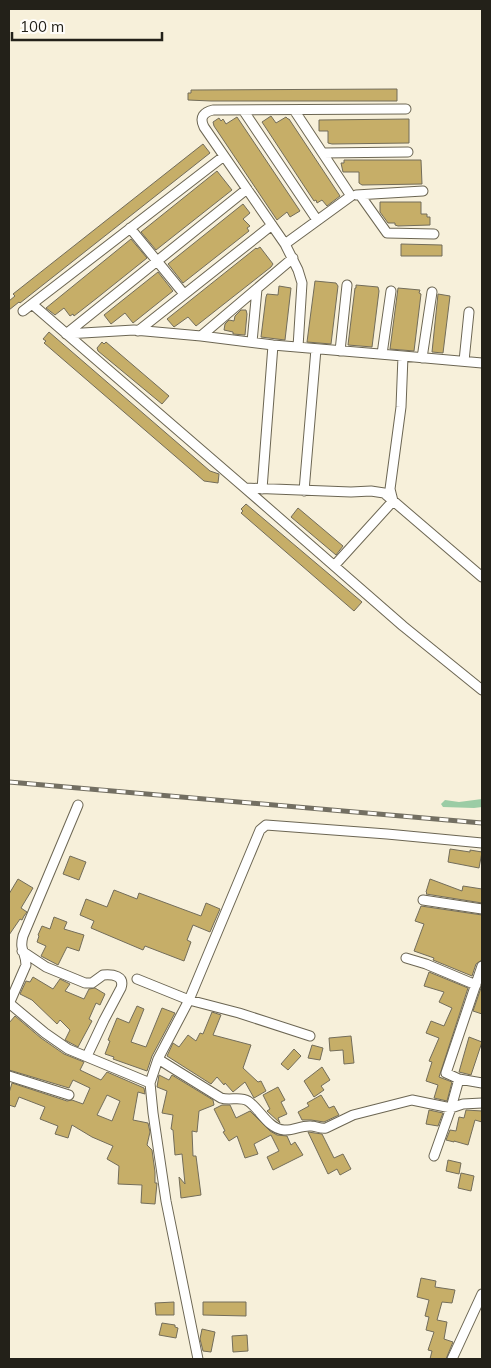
<svg xmlns="http://www.w3.org/2000/svg" width="491" height="1368" font-family="Mulish,sans-serif">
  <style>
    .green { fill: #9bcca5 }
    .building { fill: #c6ae68; stroke: #736d5a; fill-rule: evenodd }
    .lines { fill: none; stroke-linecap: round; stroke-linejoin: round }
    .street-casing { stroke: #6c6653; stroke-width: 11 }
    .street { stroke: #fff; stroke-width: 9 }
    .rail-casing { stroke: #736f62; stroke-width: 5 }
    .rail { stroke: #fffdf9; stroke-width: 3; stroke-dasharray: 9; stroke-linecap: butt }
  </style>
  <rect width="100%" height="100%" fill="#f7f0da"/>
  <!-- green -->
  <path class="green" d="M482,799v8l-8,1 -31,-1 -2,-3 4,-4 14,2z"/>
  <!-- building -->
  <path class="building" d="M397,89v12h-186l-23,-1v-7h3v-3z
    M271,116l5,7 10,-6 2,2h1l51,77 -13,10 -5,-6 -5,3 -1,-3 -2,1 -52,-79z
    M237,117l63,94 -10,6 -3,-5 -10,8 -63,-94 -1,-4 6,-4 2,3 2,-2 3,5z
    M409,119v24l-77,1 -4,-1v-12h-9v-11z
    M203,144l7,9 -190,150 -1,-1 -10,8v-9l6,-5 -2,-2z
    M344,160h77l1,24 -60,1 -3,-2v-11h-16l-2,-9h3z
    M217,171l15,19 -76,60 -15,-18z
    M380,202h41v12h6v3h3v8l-32,1 -3,-1v-2h-7l-8,-11z
    M243,204l7,9 -7,6 7,7 -3,2 2,3 -66,52 -15,-19z
    M131,239l16,19 -50,40 -23,18 -1,-2 -3,2 -6,-8 -9,7 -9,-7z
    M401,244l41,1v11h-41z
    M260,247l13,17 -2,3 -75,59 -8,-9 -14,10 -7,-8 89,-71 1,1z
    M158,272l15,19 -40,32 -8,-10 -14,11 -7,-9z
    M315,281l21,2 2,3 -7,58 -24,-2z
    M356,285l22,2 1,4 -7,56 -24,-2 7,-57h1z
    M279,286l12,2 -6,52 -24,-3 5,-40 1,-3 11,1z
    M398,288l22,2 -1,3 2,1 -7,57 -24,-2z
    M438,294l12,2 -7,57 -11,-1z
    M241,310h5l1,4 -2,21 -12,-1v-2l-9,-2 1,-6 4,-4 5,1 1,-5z
    M49,332l161,139 9,3 -1,9 -14,-2 -160,-138 2,-2 -3,-2z
    M102,342l2,2 2,-2 63,54 -7,8 -64,-53 -1,-3z
    M246,504l116,98 -8,9 -113,-98 2,-2 -2,-2z
    M298,508l45,38 -7,9 -45,-38z
    M450,849l20,3v-2l12,2 -3,16 -31,-6z
    M70,856l16,6 -7,18 -16,-6z
    M18,879l15,9 -12,20 6,4 -3,4 -2,4 -2,-1 -11,16v-41z
    M430,879l32,12 1,-5 19,3v14l-56,-9 1,-1 -1,-1z
    M114,890l23,9 2,-6 62,23 5,-13 14,6 -10,23 -17,-7 -6,15 4,2 -7,19 -39,-15 -2,4 -52,-22 3,-7 -14,-6 6,-16 21,8z
    M421,906l61,9v45l-6,4 -4,12 -39,-16 1,-2 -20,-7 10,-27 -9,-3z
    M54,917l13,5 -3,7 20,6 -5,16 -12,-4 -9,18 -17,-9 5,-10 -9,-4 2,-6 -1,-1 4,-9 8,3z
    M429,972l39,16 -29,89 13,5 -5,19 -13,-3 4,-13 -12,-4 6,-19 -3,-1 10,-23 -13,-5 5,-12 13,5 8,-18 -13,-6 5,-10 -20,-6z
    M33,977l20,12 7,-10 10,5 -5,7 19,8 5,-10 6,-1 10,6 -5,11 -4,-2 -7,16 3,2 -14,26 -13,-7 5,-10 -10,-10 -3,4 -25,-24 -12,-6 6,-13 4,1z
    M482,985v29l-9,-3z
    M137,1006l7,3 -13,33 15,5 16,-39 13,5 -23,43 -5,15 -34,-12 1,-2 -9,-3 5,-13 -2,-1 9,-22 12,5z
    M212,1012l9,3 -8,20 38,10 -8,23 15,14 3,-1 5,10 -12,7 -9,-16 -12,10 -8,-9 -1,2 -7,-8 -6,7 -44,-28 6,-13 6,4 9,-12 8,6 4,-8 3,1z
    M15,1016l26,22 23,16 20,8 -4,8 21,10 6,-8 37,16 1,6 -7,-2 -5,28 15,3 2,9 -3,13 5,5 3,22v11h2l-2,21 -14,-1 1,-18 -24,-1 1,-18 -12,-7 6,-13 -21,-9 -20,-12 -4,13 -13,-4 3,-8 -18,-7 5,-12 -26,-10 -4,10 -6,-2v-12l3,-10 55,18 5,-1 11,4 7,-16 -17,-8 -4,8 -60,-18v-47zM107,1095l13,6 -8,20 -15,-6z
    M351,1036l3,27 -10,1 -1,-14 -13,1 -1,-13z
    M469,1037l13,5 -11,33 -12,-3z
    M312,1045l11,3 -3,12 -12,-2z
    M294,1049l7,7 -13,14 -7,-6z
    M322,1067l8,13 -9,6 3,4 -10,7 -10,-16z
    M159,1075l10,5 3,-5 41,25 1,5 -15,6 -2,21 -5,-1 1,25h3l5,39 -20,3 -2,-21 6,7 -3,-30 -7,1 -2,-25 -2,-1 2,-14 -11,-2 5,-22 -10,-4z
    M278,1087l7,13 -4,2 6,12 -9,4 2,5 -13,-12 3,-2 -7,-14z
    M321,1095l8,13 5,-2 5,9 -15,7 -13,-2h-9l-4,-8 11,-6 -2,-3z
    M222,1105h8l6,13 14,-7 20,20 7,4 10,1 4,9 4,-3 8,13 -30,15 -6,-13 12,-6 -8,-16 -17,9 4,10 -13,4 -8,-22 -8,5 -6,-9 2,-1 -11,-22z
    M429,1110l14,3 -5,13 -12,-2z
    M466,1110l16,1v11l-7,-2 -7,25 -14,-4v1l-8,-2 4,-10 6,1 3,-14 5,1z
    M308,1132l14,2 12,24 9,-4 8,15 -11,6 -3,-6 -9,5z
    M448,1160l13,3 -2,11 -13,-3z
    M461,1173l13,3 -3,15 -13,-3z
    M421,1278l15,3 -1,6 20,3 -3,13 -10,-1 -5,18 10,2 -3,17 9,3 -7,17h-16l2,-8 -4,-1 6,-18 -8,-2 3,-13 -4,-1 4,-16 -12,-3z
    M174,1302v13h-18l-1,-12z
    M203,1302h43v14l-43,-1z
    M162,1323l13,2v2l3,1 -2,10 -17,-3z
    M202,1329l13,3 -4,20 -8,-1 -3,-12z
    M247,1335l1,16 -15,1 -1,-16z"/>
  <g class="lines">
    <!-- street casing -->
    <g class="street-casing">
      <path id="street" d="M243,110l74,110
        M323,153l85,-1
        M224,156l-192,148 213,184 106,4 20,-1 13,2 98,84
        M356,195l67,-4
        M360,195l27,38 47,1
        M130,228l54,66
        M285,244l66,-48 -57,-86
        M23,311l9,-7
        M138,331l134,-106
        M66,334l68,-4 67,6 72,9 130,11 -2,51 -11,82 3,12 -59,65
        M66,334l181,-145
        M201,336l92,-78
        M252,342l5,-53
        M298,347l4,-64 -4,-13 -13,-26 -81,-117c-5,-10 0,-15 9,-17l193,-1
        M340,351l7,-66
        M382,354l9,-63
        M403,356l79,7
        M422,358l10,-66
        M464,361l5,-49
        M245,488l158,138 79,64
        M262,489l11,-144
        M304,491l12,-142
        M423,900l59,9
        M22,951l24,16 39,16h7l11,-8c10,-1 22,1 18,13l-17,32 -17,36
        M406,958l20,6 50,21
        M482,966l-36,107 13,6 23,4
        M137,979l52,21 50,13 71,23
        M9,1003l36,30 23,16 82,34
        M9,1004l17,-39c0,-13 -7,-14 -3,-29l55,-131
        M158,1059l63,39c9,3 19,-2 27,3 12,8 20,28 36,29 9,1 18,-5 27,-4 5,0 9,3 15,2l27,-13 59,-15 39,8 12,-4 19,-1
        M9,1076l60,19
        M434,1156l17,-48 8,-29
        M198,1359l-32,-158 -13,-88 -3,-30 8,-24 31,-59 71,-170 6,-5 121,9 95,9
        M452,1359l30,-65"/>
    </g>
    <!-- street -->
    <use href="#street" class="street"/>
    <!-- rail casing -->
    <g class="rail-casing">
      <path id="rail" d="M9,782l473,41"/>
    </g>
    <!-- rail -->
    <use href="#rail" class="rail"/>
  </g>
  <!-- border -->
  <rect width="491" height="1368" fill="none" stroke="#232119" stroke-width="20"/>
  <!-- scale -->
  <path d="M12 32v8h150v-8" fill="none" stroke="#232119" stroke-width="2.5"/>
  <text x="20" y="32" font-size="15" fill="#232119" stroke="#fffdf9" stroke-width="4" paint-order="stroke">100 m</text>
</svg>
